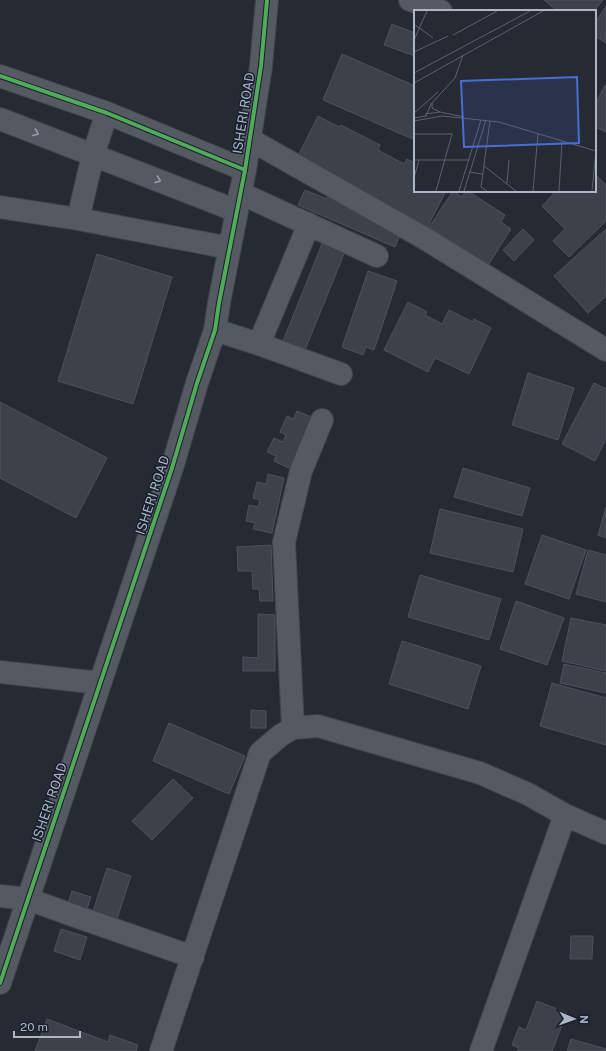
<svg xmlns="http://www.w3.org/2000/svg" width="606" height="1051" font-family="'Public Sans',sans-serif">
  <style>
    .building { fill: #3d4149; stroke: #4c525c }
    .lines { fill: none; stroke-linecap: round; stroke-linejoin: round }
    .minor-casing { stroke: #40454c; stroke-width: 24 }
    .minor { stroke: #545962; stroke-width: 22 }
    .cycleway-casing { stroke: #18202e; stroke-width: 6 }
    .cycleway { stroke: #51ab58; stroke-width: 4 }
    .oneway { stroke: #979fad }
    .labels { text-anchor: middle; stroke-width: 3; stroke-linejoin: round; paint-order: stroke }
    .street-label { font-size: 13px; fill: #adb6c6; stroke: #18202e }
    .inset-road { fill: none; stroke: #5b626e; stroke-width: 1 }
    .view { fill: #486dd3; fill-opacity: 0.15; stroke: #486dd3; stroke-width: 2 }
    .inset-edge { fill: none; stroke: #adb6c6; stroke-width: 2 }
  </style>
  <rect width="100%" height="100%" fill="#252a33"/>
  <!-- building -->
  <path class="building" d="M544,0h59l-9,11h-37z
    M606,6v37l-11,-7v-13z
    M392,24l23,9v23l-31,-11z
    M342,54l73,32v54l-92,-40z
    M605,85h1v47l-11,-5v-22z
    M318,116l21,11 2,-2 39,20 -2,5 26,14 3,-5 8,4v28h31l-19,37 -131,-68z
    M595,174l11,11v36l-37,36 -16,-16 12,-12 -23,-23 14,-15h39z
    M305,190l22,9 2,-4 21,8 -2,5 53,24 -6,15 -97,-42z
    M453,191l9,6 4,-6h2l37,24 -4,7 10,7 -24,38 -59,-38z
    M523,229l11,11 -20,21 -11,-11z
    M606,229v67l-18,17 -34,-37z
    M324,239l22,10 -41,101 -22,-9z
    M97,254l75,23 -39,127 -75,-23z
    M368,271l29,10 -23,69 -8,-3 -3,8 -21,-8z
    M408,302l19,10 -2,3 17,9 7,-14 24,12 1,-3 17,9 -22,46 -34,-16 -7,14 -44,-22z
    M528,373l46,15 -16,52 -46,-15z
    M594,383l12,6v50l-11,22 -33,-17z
    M0,402l107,56 -31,60 -76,-40z
    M297,411l17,7 -23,51 -17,-8 2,-5 -9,-4 7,-14 9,4 3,-7 -6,-3 7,-16 6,3z
    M463,468l67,20 -8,28 -68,-19z
    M268,474l16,4 -12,55 -19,-4 2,-6 -9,-2 3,-16 9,2 2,-7 -7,-2 4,-16 9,2z
    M606,507v31l-8,-3z
    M440,509l83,20 -10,43 -83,-19z
    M542,535l44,15 -17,49 -44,-15z
    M271,545l2,56h-13l-1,-12h-6l-1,-18h-14l-1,-24z
    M588,550l18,5v47l-30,-8z
    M420,575l81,24 -12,41 -81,-23z
    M516,601l48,17 -17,47 -47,-16z
    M258,614l17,1v56h-32v-14l15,1z
    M571,618l35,7v46l-44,-10z
    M402,641l79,25 -13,43 -79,-25z
    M564,664l42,9v20l-46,-10z
    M552,683l54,15v47l-66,-19z
    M251,710l15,1v17h-15z
    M169,723l76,33 -16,38 -76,-33z
    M173,779l20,19 -41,42 -20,-19z
    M107,868l24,8 -14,43 -24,-8z
    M72,891l19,6 -6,18 -19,-6z
    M61,929l26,8 -7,23 -26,-9z
    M571,936h22l-1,23h-22z
    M537,1001l30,12 -15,38h-35l2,-3 -7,-3 7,-18 7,3z
    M47,1019l61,23 2,-7 28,10 -2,6h-101z
    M571,1039l35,10v2h-39z"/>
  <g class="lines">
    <!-- minor casing -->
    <g class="minor-casing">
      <path id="minor" d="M410,0l31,11
        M0,76l107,37 138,57
        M0,119l237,92
        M249,139l175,99 182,112
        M240,193l137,63
        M0,207l78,12 152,29
        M78,219l15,-64 14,-42
        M309,224l-50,120 82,30
        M215,330l44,14
        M0,672l100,11
        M293,728l-9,-186 17,-71 21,-51
        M0,896l28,3 44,16 121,42
        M0,983l172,-515 25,-85 18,-53 4,-27 26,-133 16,-104 6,-66
        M161,1051l99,-298 21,-18 12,-7 25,-2 162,47 48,21 37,21 41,18
        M481,1051l84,-236"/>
    </g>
    <!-- minor -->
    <use href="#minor" class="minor"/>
    <!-- cycleway casing -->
    <g class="cycleway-casing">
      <path id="cycleway" d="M0,76l107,37 138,57
        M0,983l172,-515 25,-85 18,-53 4,-27 26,-133 16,-104 6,-66"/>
    </g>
    <!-- cycleway -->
    <use href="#cycleway" class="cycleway"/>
  </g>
  <!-- one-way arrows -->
  <defs><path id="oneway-chevron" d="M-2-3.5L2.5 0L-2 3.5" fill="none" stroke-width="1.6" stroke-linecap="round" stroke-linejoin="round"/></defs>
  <g class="oneway">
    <use href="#oneway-chevron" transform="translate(36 133) rotate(21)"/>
    <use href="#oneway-chevron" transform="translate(158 180) rotate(21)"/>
  </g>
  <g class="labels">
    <!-- street labels -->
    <g class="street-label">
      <text transform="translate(243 113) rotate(-81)" y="5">ISHERI ROAD</text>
      <text transform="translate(152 495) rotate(-72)" y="5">ISHERI ROAD</text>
      <text transform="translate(49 802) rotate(-71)" y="5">ISHERI ROAD</text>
    </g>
  </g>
  <!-- overview -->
  <g transform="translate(414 10)">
    <rect width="182" height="182" fill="#252a33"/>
    <path class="inset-road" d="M0,14l19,14M39,25l44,-24M0,30l13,-29M0,42l34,-16M0,63l116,-62M0,73l129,-72M18,93v5l8,4M26,102l24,5M0,103l24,-21M11,104l15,-2M0,108l12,-2 5,-12 24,-26 8,-23M0,111l28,-5 57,6 97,29M0,124h38l-16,57M0,150h54M70,156l32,25M55,162l13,2M0,168l5,-18M93,173l2,-23M45,181l22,-71M50,181l22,-71M73,181l-6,-4 9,-66M119,181l5,-57M145,181l3,-50M178,181l4,-40"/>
    <path class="view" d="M163,67l2,66 -115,4 -3,-66z"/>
    <rect width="182" height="182" class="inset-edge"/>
  </g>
  <!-- north arrow -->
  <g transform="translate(574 1019) rotate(92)" stroke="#18202e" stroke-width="3" paint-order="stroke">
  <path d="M0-3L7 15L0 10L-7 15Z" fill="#adb6c6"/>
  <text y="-6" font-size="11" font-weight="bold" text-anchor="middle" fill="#adb6c6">N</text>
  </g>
  <!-- scale -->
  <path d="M14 1031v6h66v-6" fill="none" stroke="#adb6c6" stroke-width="2"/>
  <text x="20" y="1031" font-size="12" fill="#adb6c6" stroke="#18202e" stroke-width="3" paint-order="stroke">20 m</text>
</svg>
